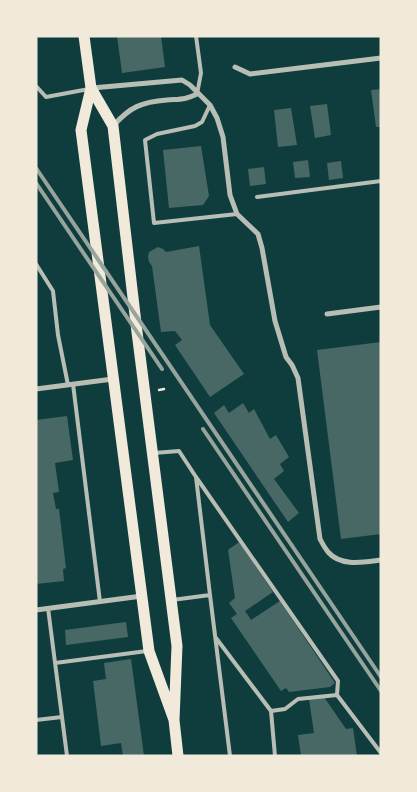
<svg xmlns="http://www.w3.org/2000/svg" width="417" height="792" font-family="'Exo 2',sans-serif">
  <style>
    .building { fill: #486865 }
    .lines { fill: none; stroke-linecap: round; stroke-linejoin: round }
    .path { stroke: #f1e9da; stroke-width: 2.5 }
    .service { stroke: #b8beb3; stroke-width: 4 }
    .minor { stroke: #b8beb3; stroke-width: 5 }
    .primary { stroke: #f1e9da; stroke-width: 11 }
    .rail { stroke: #97a49c; stroke-width: 4 }
  </style>
  <rect width="100%" height="100%" fill="#0f3d3e"/>
  <!-- building -->
  <path class="building" d="M117,36h44l4,31 -43,6z
    M381,89v38h-5l-5,-37z
    M327,104l4,31 -16,3 -5,-32z
    M291,108l6,37 -19,2 -4,-37z
    M201,146l8,50 -6,9 -34,3 -6,-58z
    M308,160l2,17 -15,1 -2,-16z
    M341,161l2,17 -14,2 -2,-17z
    M264,167l2,17 -16,2 -2,-17z
    M199,246l11,79 34,49 -34,23 -35,-52 7,-5 -7,-9 -14,1 -9,-66 -3,-4 -1,-5 1,-5 9,-5 5,2 3,3z
    M381,342v192l-40,5 -24,-189z
    M243,403l6,10 5,-4 16,30 6,-4 13,22 -9,7 4,7 -10,8 25,34 -11,9 -74,-109 10,-8 5,8z
    M67,416l6,44 -18,3 4,29 -6,1 3,16h3l7,59 -3,1 1,12 -28,3v-164z
    M239,542l34,50 -28,19 6,9 29,-19 55,82 -5,4 -41,5 -3,-4 -5,3 -50,-73 6,-4 -8,-11 6,-5 -7,-48z
    M126,622l2,15 -62,8 -1,-15z
    M131,659l13,97h-21l-2,-13 -20,3 -8,-65 13,-2 -2,-16z
    M324,697l22,32 7,-1 4,28h-56l-3,-21 16,-2 -5,-34z"/>
  <g class="lines">
    <!-- path -->
    <path class="path" d="M159,390l5,-1"/>
    <!-- service -->
    <path class="service" d="M196,36l5,37 -4,21
      M36,86l10,11 43,-8
      M210,105l-8,17 -7,4 -38,8 -12,6 9,83 83,-9
      M257,197l124,-16
      M36,264l17,27 5,44 10,50
      M73,384l27,218
      M154,453l25,-2 17,26 14,118
      M196,477l142,204 -1,14
      M172,600l38,-5 20,161
      M48,608l19,148
      M216,638l55,73 4,45
      M55,663l92,-12
      M271,711l14,-2 13,-10 39,-4 44,58
      M36,720l26,-3"/>
    <!-- minor -->
    <path class="minor" d="M235,67l15,7 131,-16
      M92,88l90,-8 8,5 20,20 7,13 6,19 7,58 7,19 21,20 4,14 13,73 11,36 6,8 6,13 22,161c2,4 5,9 8,13 13,15 36,10 53,8
      M113,126c17,-19 28,-24 54,-26 13,-1 18,0 30,-6
      M327,314l54,-7
      M36,389l77,-10
      M36,610l106,-14"/>
    <!-- primary -->
    <path class="primary" d="M84,36l7,52 -10,42 19,146 49,375 25,69
      M91,88l22,38 24,206 40,314 -3,74 4,36"/>
    <!-- rail -->
    <path class="rail" d="M36,168l345,509
      M36,183l126,186
      M203,429l178,262"/>
  </g>
  <!-- border -->
  <rect width="417" height="792" fill="none" stroke="#f1e9da" stroke-width="75"/>
</svg>
